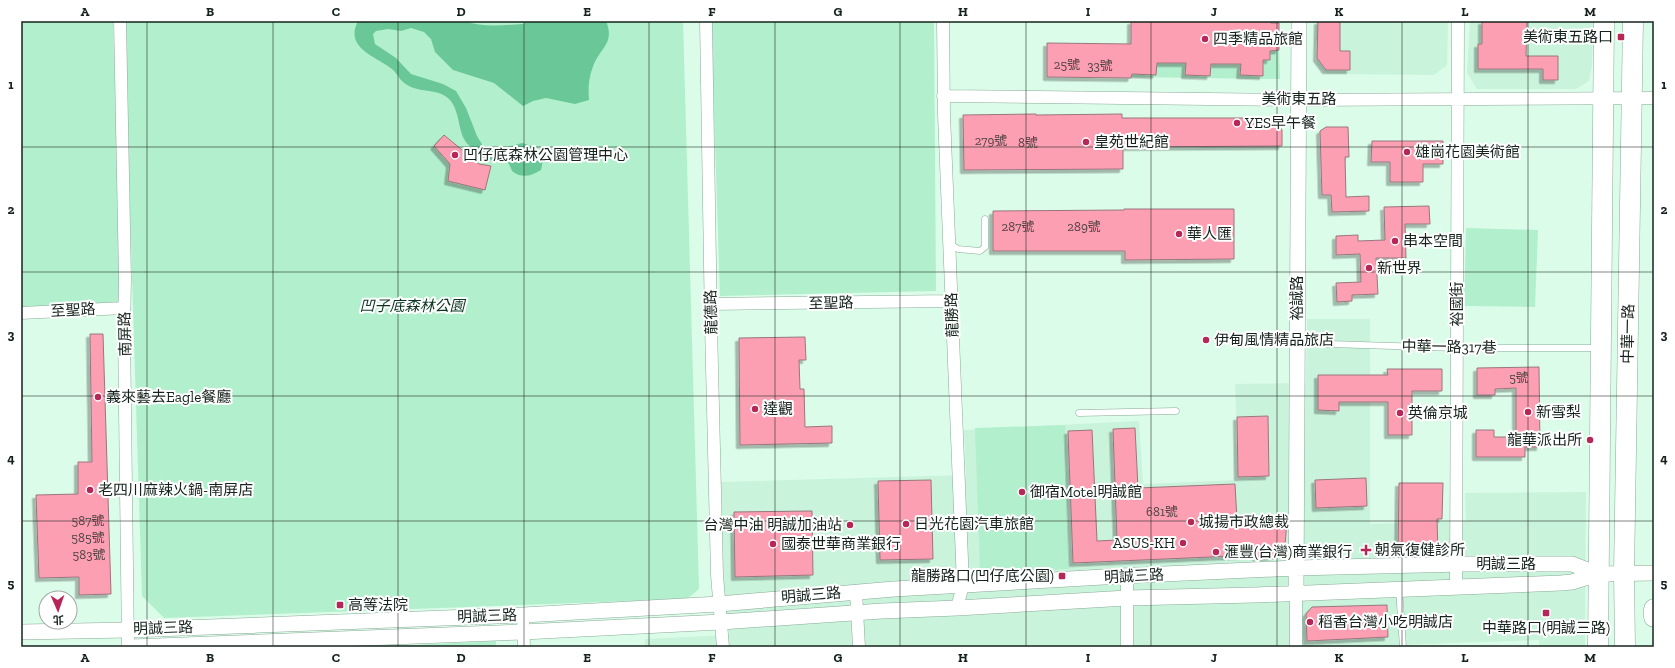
<svg xmlns="http://www.w3.org/2000/svg" width="1675" height="668" font-family="'Zilla Slab','Noto Sans TC',serif">
  <style>
    .built { fill: #c9f3db }
    .green { fill: #b2efcd }
    .water { fill: #6ac898 }
    .building { fill: #fd9fb3; stroke: #99767d; filter: url(#shadow) }
    .lines { fill: none; stroke-linecap: round; stroke-linejoin: round }
    .service-casing { stroke: #8aaa98; stroke-width: 7 }
    .minor-casing { stroke: #8aaa98; stroke-width: 13 }
    .tertiary-casing { stroke: #8aaa98; stroke-width: 16 }
    .primary-casing { stroke: #8aaa98; stroke-width: 21 }
    .service { stroke: #fff; stroke-width: 6 }
    .minor { stroke: #fff; stroke-width: 12 }
    .tertiary { stroke: #fff; stroke-width: 15 }
    .primary { stroke: #fff; stroke-width: 20 }
    .grid { fill: none; stroke: #16231c; stroke-width: 1; stroke-opacity: 0.55 }
    .poi-dot { fill: #b62758; stroke: #fff; stroke-width: 1.5 }
    .labels { text-anchor: middle; stroke-width: 4; stroke-linejoin: round; paint-order: stroke }
    .number-label { font-size: 13px; fill: #504242 }
    .poi-label { font-size: 15px; fill: #16231c; stroke: #fff; text-anchor: start }
    .street-label { font-size: 15px; fill: #16231c; stroke: #fff }
    .park-label { font-size: 15px; font-style: italic; fill: #0a3421; stroke: #fff }
    .neatline { fill: none; stroke: #16231c; stroke-width: 1.5 }
    .grid-label { font-size: 13px; text-anchor: middle; font-weight: bold; fill: #16231c }
  </style>
  <defs>
    <filter id="shadow"><feDropShadow dx="-3.5" dy="3.5" stdDeviation="0" flood-color="#0004"/></filter>
  </defs>
  <rect width="100%" height="100%" fill="#dbfce9"/>
  <!-- built -->
  <path class="built" d="M1316,21h132l-1,44 -13,10 -107,-1 -10,-10z
    M1470,21h123l-1,45 -3,15 -13,8h-99l-10,-16z
    M1307,319h63v205l96,-3 -1,-28 121,-1 -1,155h-45l-1,-7 -196,7h-698v-8l84,-4 -5,-43 -3,-110 245,-7 -2,-45 175,-9 4,63 96,-4 -4,-96 71,-1z"/>
  <!-- green -->
  <path class="green" d="M21,21h92l9,286 -101,2z
    M124,21h559l16,568 -12,10 -523,19 -22,-22z
    M711,21h223l2,270 -216,5z
    M1131,21h147l2,58 -149,-2z
    M1466,228l72,2 -3,77 -71,-1z
    M1065,425l4,144 -81,3 -8,-4 -5,-140z
    M496,641v6h-126z"/>
  <!-- water -->
  <path class="water" d="M358,21h107c18,7 39,4 58,3l4,-3h79c9,22 -5,26 -12,43 -5,12 -6,22 -5,36l-14,4 -29,-6 -13,3 -10,5 -29,-23 -41,-13 -18,-18 -4,-13 -7,-7 -13,-4 -10,3 -13,-2 -12,2 -3,3 2,10 21,14 15,16 32,10 13,7 10,17 11,28 6,10 18,3 21,-6 10,3 7,5 4,9 -2,10c-10,6 -19,9 -29,1l-3,-7 -6,-5 -19,2 -9,-4c-1,-11 -7,-10 -11,-18 -6,-12 -5,-30 -15,-40 -12,-11 -27,-6 -40,-13 -9,-4 -11,-12 -17,-17 -17,-13 -48,-21 -34,-48z"/>
  <!-- building -->
  <path class="building" d="M1131,21h140v2h8v27l-9,1v9h-7v16l-23,-1 1,-11h-30l-1,12 -25,-1 1,-12h-29l-1,12 -24,-1 -1,4 -84,-1v-34l84,1z
    M1318,21h22v30h10v19h-24l-9,-12z
    M1482,21h45l-1,35h32v24h-15v-11h-65v-25h4z
    M1036,114v1l86,-1v4h144l9,3 7,9v16l-159,1v22l-159,1 -1,-55z
    M1326,127h22l1,30h-4l1,40 23,-1v15l-37,1 -1,-17h-9l-2,-64z
    M444,135l35,29 12,2 -6,24 -37,-9 2,-17 -16,-18z
    M1372,141h71v23h-20v18h-33v-20h-19z
    M1429,206l1,18h-25l1,34h-30l2,36 -26,1v6l-15,1 -1,-19 25,-1 -1,-28 -24,1v-19l22,-1v6l27,-1 -1,-33z
    M1124,209h110v50l-109,1v-9h-132v-40l131,-1z
    M90,334h13l8,260 -32,1v-18l-40,1 -3,-83 42,-1v-32h14z
    M805,337l1,23h-7l1,29h4l1,38 27,-1v17l-92,2 -1,-107z
    M1539,367l1,80h-15v10h-49v-27h18v7h22v-49l-21,1v6h-18v-27z
    M1387,369h55v22h-30v44h-24v-33h-49v9l-21,-1v-35h70z
    M1268,416l1,60 -31,1 -1,-60z
    M1135,428l3,60 97,-4 2,36h50l-2,26 -5,9 -12,2h-12v-2l-183,8 -5,-132 24,-1 5,111 20,-1 -4,-111z
    M1366,478l1,28 -51,2 -1,-28z
    M931,480l2,79 -53,1 -2,-79z
    M1399,483h44l-1,36h-5l1,34 -40,2z
    M812,511l1,64 -78,2 -1,-65z
    M1387,605l1,32 -81,4 -1,-27 6,-7z"/>
  <g class="lines">
    <!-- service casing -->
    <g class="service-casing">
      <path id="service" d="M950,244l8,5 22,2 5,-4v-28
        M1298,343l158,5h143
        M1079,413l97,-2
        M1399,589l4,58"/>
    </g>
    <!-- minor casing -->
    <g class="minor-casing">
      <path id="minor" d="M120,21l5,258 -1,50 4,318
        M706,21l5,304 6,250 6,72
        M943,21l1,93 19,471 -6,23
        M943,96l355,4 356,-2
        M710,304l242,-3
        M21,313l103,-5
        M1456,587l2,-566
        M856,591l3,56
        M523,615l1,32
        M1127,647v-71
        M1296,647v-54"/>
    </g>
    <!-- tertiary casing -->
    <g class="tertiary-casing">
      <path id="tertiary" d="M1296,593l3,-572
        M21,632l107,-2 395,-15 196,-11 175,-15 227,-13 174,-8 168,-4h109l26,10
        M131,647l392,-15 198,-10 161,-11 75,-3 170,-10 128,-3 306,-12 11,-1 26,-8 56,-1"/>
    </g>
    <!-- primary casing -->
    <g class="primary-casing">
      <path id="primary" d="M1654,609v8
        M1598,647l6,-626
        M1625,647l-1,-74 9,-552"/>
    </g>
    <!-- service -->
    <use href="#service" class="service"/>
    <!-- minor -->
    <use href="#minor" class="minor"/>
    <!-- tertiary -->
    <use href="#tertiary" class="tertiary"/>
    <!-- primary -->
    <use href="#primary" class="primary"/>
  </g>
  <!-- grid -->
  <path class="grid" d="M147,21v626M273,21v626M398,21v626M524,21v626M649,21v626M775,21v626M900,21v626M1026,21v626M1151,21v626M1277,21v626M1402,21v626M1528,21v626M21,147h1633M21,272h1633M21,396h1633M21,521h1633"/>
  <!-- markers -->
  <g class="poi-dot">
    <rect x="1617" y="33" width="8" height="8" rx="2"/>
    <circle cx="1205" cy="39" r="4"/>
    <circle cx="1237" cy="123" r="4"/>
    <circle cx="1086" cy="142" r="4"/>
    <circle cx="1407" cy="152" r="4"/>
    <circle cx="455" cy="155" r="4"/>
    <circle cx="1179" cy="234" r="4"/>
    <circle cx="1395" cy="241" r="4"/>
    <circle cx="1369" cy="268" r="4"/>
    <circle cx="1206" cy="340" r="4"/>
    <circle cx="98" cy="397" r="4"/>
    <circle cx="755" cy="409" r="4"/>
    <circle cx="1528" cy="412" r="4"/>
    <circle cx="1400" cy="413" r="4"/>
    <circle cx="1590" cy="440" r="4"/>
    <circle cx="90" cy="490" r="4"/>
    <circle cx="1022" cy="492" r="4"/>
    <circle cx="1191" cy="522" r="4"/>
    <circle cx="906" cy="524" r="4"/>
    <circle cx="850" cy="525" r="4"/>
    <circle cx="1183" cy="543" r="4"/>
    <circle cx="773" cy="544" r="4"/>
    <path d="M1364 544h4v4h4v4h-4v4h-4v-4h-4v-4h4z"/>
    <circle cx="1216" cy="552" r="4"/>
    <rect x="1058" y="572" width="8" height="8" rx="2"/>
    <rect x="336" y="601" width="8" height="8" rx="2"/>
    <rect x="1542" y="609" width="8" height="8" rx="2"/>
    <circle cx="1310" cy="622" r="4"/>
  </g>
  <g class="labels">
    <!-- number labels -->
    <g class="number-label">
      <text x="1067" y="69">25號</text>
      <text x="1100" y="70">33號</text>
      <text x="991" y="145">279號</text>
      <text x="1028" y="147">8號</text>
      <text x="1018" y="231">287號</text>
      <text x="1084" y="231">289號</text>
      <text x="1519" y="382">5號</text>
      <text x="1162" y="516">681號</text>
      <text x="88" y="525">587號</text>
      <text x="88" y="542">585號</text>
      <text x="89" y="559">583號</text>
    </g>
    <!-- poi labels -->
    <g class="poi-label">
      <text x="1613" y="42" text-anchor="end">美術東五路口</text>
      <text x="1213" y="44">四季精品旅館</text>
      <text x="1245" y="128">YES早午餐</text>
      <text x="1094" y="147">皇苑世紀館</text>
      <text x="1415" y="157">雄崗花園美術館</text>
      <text x="463" y="160">凹仔底森林公園管理中心</text>
      <text x="1187" y="239">華人匯</text>
      <text x="1403" y="246">串本空間</text>
      <text x="1377" y="273">新世界</text>
      <text x="1214" y="345">伊甸風情精品旅店</text>
      <text x="106" y="402">義來藝去Eagle餐廳</text>
      <text x="763" y="414">達觀</text>
      <text x="1536" y="417">新雪梨</text>
      <text x="1408" y="418">英倫京城</text>
      <text x="1582" y="445" text-anchor="end">龍華派出所</text>
      <text x="98" y="495">老四川麻辣火鍋-南屏店</text>
      <text x="1030" y="497">御宿Motel明誠館</text>
      <text x="1199" y="527">城揚市政總裁</text>
      <text x="914" y="529">日光花園汽車旅館</text>
      <text x="842" y="530" text-anchor="end">台灣中油 明誠加油站</text>
      <text x="1175" y="548" text-anchor="end">ASUS-KH</text>
      <text x="781" y="549">國泰世華商業銀行</text>
      <text x="1375" y="555">朝氣復健診所</text>
      <text x="1224" y="557">滙豐(台灣)商業銀行</text>
      <text x="1054" y="581" text-anchor="end">龍勝路口(凹仔底公園)</text>
      <text x="348" y="610">高等法院</text>
      <text x="1318" y="627">稻香台灣小吃明誠店</text>
      <text x="1546" y="633" text-anchor="middle">中華路口(明誠三路)</text>
    </g>
    <!-- street labels -->
    <g class="street-label">
      <text x="1299" y="104">美術東五路</text>
      <text transform="translate(1297 298) rotate(-90)" y="5">裕誠路</text>
      <text transform="translate(831 303) rotate(-1)" y="5">至聖路</text>
      <text transform="translate(1457 304) rotate(-90)" y="5">裕國街</text>
      <text transform="translate(73 310) rotate(-3)" y="5">至聖路</text>
      <text transform="translate(711 312) rotate(-91)" y="5">龍德路</text>
      <text transform="translate(952 315) rotate(-92)" y="5">龍勝路</text>
      <text transform="translate(125 334) rotate(-91)" y="5">南屏路</text>
      <text transform="translate(1628 334) rotate(-89)" y="5">中華一路</text>
      <text transform="translate(1449 347) rotate(1)" y="5">中華一路317巷</text>
      <text x="1506" y="569">明誠三路</text>
      <text transform="translate(1134 576) rotate(-3)" y="5">明誠三路</text>
      <text transform="translate(811 595) rotate(-5)" y="5">明誠三路</text>
      <text transform="translate(487 616) rotate(-2)" y="5">明誠三路</text>
      <text transform="translate(163 628) rotate(-2)" y="5">明誠三路</text>
    </g>
    <!-- park labels -->
    <g class="park-label">
      <text x="412" y="311">凹子底森林公園</text>
    </g>
  </g>
  <!-- border -->
  <rect width="1675" height="668" fill="none" stroke="#ffffff" stroke-width="44"/>
  <!-- north arrow -->
  <g transform="translate(58 610) rotate(178)"><circle r="19" fill="#ffffff" stroke="#a2a7a4"/>
  <path d="M0-3L7 15L0 10L-7 15Z" fill="#b62758"/>
  <text y="-6" font-size="11" font-weight="bold" text-anchor="middle" fill="#16231c">北</text>
  </g>
  <rect x="22" y="22" width="1631" height="624" class="neatline"/>
  <g class="grid-label">
    <text x="85" y="16">A</text>
    <text x="210" y="16">B</text>
    <text x="336" y="16">C</text>
    <text x="461" y="16">D</text>
    <text x="587" y="16">E</text>
    <text x="712" y="16">F</text>
    <text x="838" y="16">G</text>
    <text x="963" y="16">H</text>
    <text x="1088" y="16">I</text>
    <text x="1214" y="16">J</text>
    <text x="1339" y="16">K</text>
    <text x="1465" y="16">L</text>
    <text x="1590" y="16">M</text>
    <text x="11" y="89">1</text>
    <text x="1664" y="89">1</text>
    <text x="11" y="214">2</text>
    <text x="1664" y="214">2</text>
    <text x="11" y="339">3</text>
    <text x="1664" y="339">3</text>
    <text x="11" y="463">4</text>
    <text x="1664" y="463">4</text>
    <text x="11" y="588">5</text>
    <text x="1664" y="588">5</text>
    <text x="85" y="662">A</text>
    <text x="210" y="662">B</text>
    <text x="336" y="662">C</text>
    <text x="461" y="662">D</text>
    <text x="587" y="662">E</text>
    <text x="712" y="662">F</text>
    <text x="838" y="662">G</text>
    <text x="963" y="662">H</text>
    <text x="1088" y="662">I</text>
    <text x="1214" y="662">J</text>
    <text x="1339" y="662">K</text>
    <text x="1465" y="662">L</text>
    <text x="1590" y="662">M</text>
  </g>
</svg>
